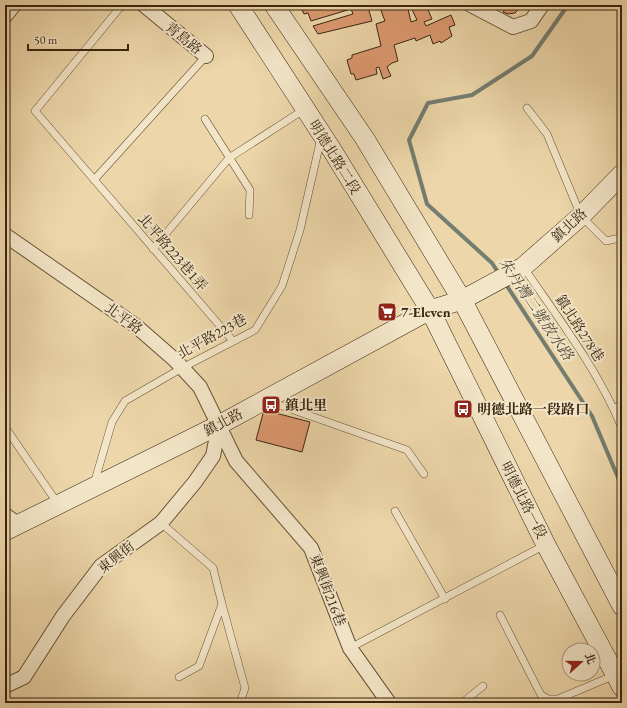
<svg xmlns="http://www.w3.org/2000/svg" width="627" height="708" font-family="'EB Garamond','Noto Serif TC',serif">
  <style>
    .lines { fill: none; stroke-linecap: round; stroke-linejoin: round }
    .stream { stroke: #737d70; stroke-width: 4 }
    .building { fill: #dd9970; stroke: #392511 }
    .lane-casing { stroke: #665237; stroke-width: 8 }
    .street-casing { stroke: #665237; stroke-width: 16 }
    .secondary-casing { stroke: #392511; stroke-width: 20 }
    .lane { stroke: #f3e5c8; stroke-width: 7 }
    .street { stroke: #f3e5c8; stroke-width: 14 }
    .secondary { stroke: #f3e5c8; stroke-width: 19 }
    .labels { text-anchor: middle; stroke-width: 4; stroke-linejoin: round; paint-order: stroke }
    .street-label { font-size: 14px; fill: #392511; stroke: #f3e5c8 }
    .poi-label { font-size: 14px; font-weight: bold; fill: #392511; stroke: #f3e5c8; text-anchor: start }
    .water-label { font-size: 15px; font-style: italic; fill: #514a38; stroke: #f3e5c8 }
  </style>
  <rect width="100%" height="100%" fill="#edd7aa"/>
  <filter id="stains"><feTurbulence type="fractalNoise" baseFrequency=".005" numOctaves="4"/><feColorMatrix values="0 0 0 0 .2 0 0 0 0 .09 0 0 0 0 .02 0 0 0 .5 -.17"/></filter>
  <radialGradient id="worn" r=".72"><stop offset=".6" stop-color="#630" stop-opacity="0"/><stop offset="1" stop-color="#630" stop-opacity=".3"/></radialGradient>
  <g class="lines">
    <!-- stream -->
    <path class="stream" d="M499,274l-7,-11 -65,-59 -18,-64 19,-37 44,-8 60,-39 36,-51
      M505,283l87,133 30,71"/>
  </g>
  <!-- building -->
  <path class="building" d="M311,5h63l-6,2 4,14 -54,13 -5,-8 40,-12 -2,-5 -40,12 -3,-8 -4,1 -3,-6z
    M379,5h28l4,17 6,-2 -7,-15h16l6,14 -8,3 2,4 25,-11 4,10 -6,2 3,9 -11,7 -1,-2 -7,3 -3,-9 -14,6 -1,-3 -21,7 4,16 -6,2 -5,4 4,9 -8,3 -4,-12 -3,1 1,6 -21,6 -2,-6h-3l-4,-14 5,-2v-3l29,-9 -5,-22 9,-3z
    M508,5h14l-7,8 -7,1 -5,-2z
    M264,410l46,12 -8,30 -46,-12z"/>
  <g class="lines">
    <!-- lane casing -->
    <g class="lane-casing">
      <path id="lane" d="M122,5l-87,106 198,230
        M527,108l20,26 34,82 25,25 14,-3 2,2
        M205,119l45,71 -1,25
        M94,180l112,-124
        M153,249l76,-91 76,-49
        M524,268c35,51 74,102 98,160
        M268,401l139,49 17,24
        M614,409l8,-5
        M5,427l53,77
        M94,484l18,-62 13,-21 57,-33 73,-38 27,-44 18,-56 21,-92
        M395,511l50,88
        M161,523l52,45 9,36 -23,62 -20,11
        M222,604l23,84 -5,15
        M500,615l41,80 7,4h10l57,-24
        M350,648l195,-103
        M462,703l21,-17"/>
    </g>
    <!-- street casing -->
    <g class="street-casing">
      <path id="street" d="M144,5l62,51
        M471,5l42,22 18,-6 11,-16
        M5,16l9,-11
        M5,235l131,91 39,34 25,27 36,74 75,87 39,100 39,55
        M5,515l14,10
        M5,686l19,-9 39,-61 38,-50 60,-43 34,-41 18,-26 6,-31"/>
    </g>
    <!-- secondary casing -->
    <g class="secondary-casing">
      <path id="secondary" d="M238,5l94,145 98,160 116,235 76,142
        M274,5l91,134 97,161 160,306
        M5,531l214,-106 211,-115 32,-10 61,-33 58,-51 41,-42"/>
    </g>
    <!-- lane -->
    <use href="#lane" class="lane"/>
    <!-- street -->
    <use href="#street" class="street"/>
    <!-- secondary -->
    <use href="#secondary" class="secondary"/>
  </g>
  <!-- icons -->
  <defs>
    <g id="supermarket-square" transform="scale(1)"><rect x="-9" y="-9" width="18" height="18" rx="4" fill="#8f2418" stroke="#f3e5c8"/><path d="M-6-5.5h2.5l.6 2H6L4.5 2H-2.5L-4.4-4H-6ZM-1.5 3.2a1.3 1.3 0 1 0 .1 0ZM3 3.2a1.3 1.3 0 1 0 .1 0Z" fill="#fff"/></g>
    <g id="bus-square" transform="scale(1)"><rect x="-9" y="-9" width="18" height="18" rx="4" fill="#8f2418" stroke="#f3e5c8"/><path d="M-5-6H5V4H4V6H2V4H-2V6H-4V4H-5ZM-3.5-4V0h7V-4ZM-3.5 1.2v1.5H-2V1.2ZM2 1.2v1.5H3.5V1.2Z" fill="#fff"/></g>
  </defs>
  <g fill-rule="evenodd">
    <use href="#supermarket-square" x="387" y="312"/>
    <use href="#bus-square" x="271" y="405"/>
    <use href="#bus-square" x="463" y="409"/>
  </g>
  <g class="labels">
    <!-- street labels -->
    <g class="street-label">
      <text transform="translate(184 38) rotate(39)" y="5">青島路</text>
      <text transform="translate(335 157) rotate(58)" y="5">明德北路二段</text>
      <text transform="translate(569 225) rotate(-43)" y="5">鎮北路</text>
      <text transform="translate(173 252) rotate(49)" y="5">北平路223巷1弄</text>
      <text transform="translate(124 318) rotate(36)" y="5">北平路</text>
      <text transform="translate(580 328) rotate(57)" y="5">鎮北路278巷</text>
      <text transform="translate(212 336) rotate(-29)" y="5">北平路223巷</text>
      <text transform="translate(223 422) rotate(-28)" y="5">鎮北路</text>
      <text transform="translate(524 500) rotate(63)" y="5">明德北路一段</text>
      <text transform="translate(116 557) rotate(-39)" y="5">東興街</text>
      <text transform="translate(328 590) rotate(69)" y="5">東興街216巷</text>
    </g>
    <!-- poi labels -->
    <g class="poi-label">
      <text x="401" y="317">7-Eleven</text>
      <text x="285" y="410">鎮北里</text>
      <text x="477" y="414">明德北路一段路口</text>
    </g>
    <!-- water labels -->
    <g class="water-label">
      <text transform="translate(536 309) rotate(56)" y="5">朱丹灣二號放水路</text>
    </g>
  </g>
  <!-- margin -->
  <rect width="627" height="708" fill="none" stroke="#edd7aa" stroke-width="20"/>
  <rect x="6" y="6" width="615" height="696" fill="none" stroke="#392511" stroke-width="2"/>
  <rect x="10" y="10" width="607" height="688" fill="none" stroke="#392511"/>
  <!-- north arrow -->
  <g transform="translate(581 662) rotate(69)"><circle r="19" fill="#f3e5c8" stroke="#a9987f"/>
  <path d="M0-3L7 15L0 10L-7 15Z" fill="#8f2418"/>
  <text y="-6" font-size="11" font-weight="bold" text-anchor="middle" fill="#392511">北</text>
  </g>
  <!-- scale -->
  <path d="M28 44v6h100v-6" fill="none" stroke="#392511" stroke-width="2"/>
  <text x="34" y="44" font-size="12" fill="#392511" stroke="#f3e5c8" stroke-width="3" paint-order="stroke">50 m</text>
  <rect width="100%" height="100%" filter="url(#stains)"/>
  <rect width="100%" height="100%" fill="url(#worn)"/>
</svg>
